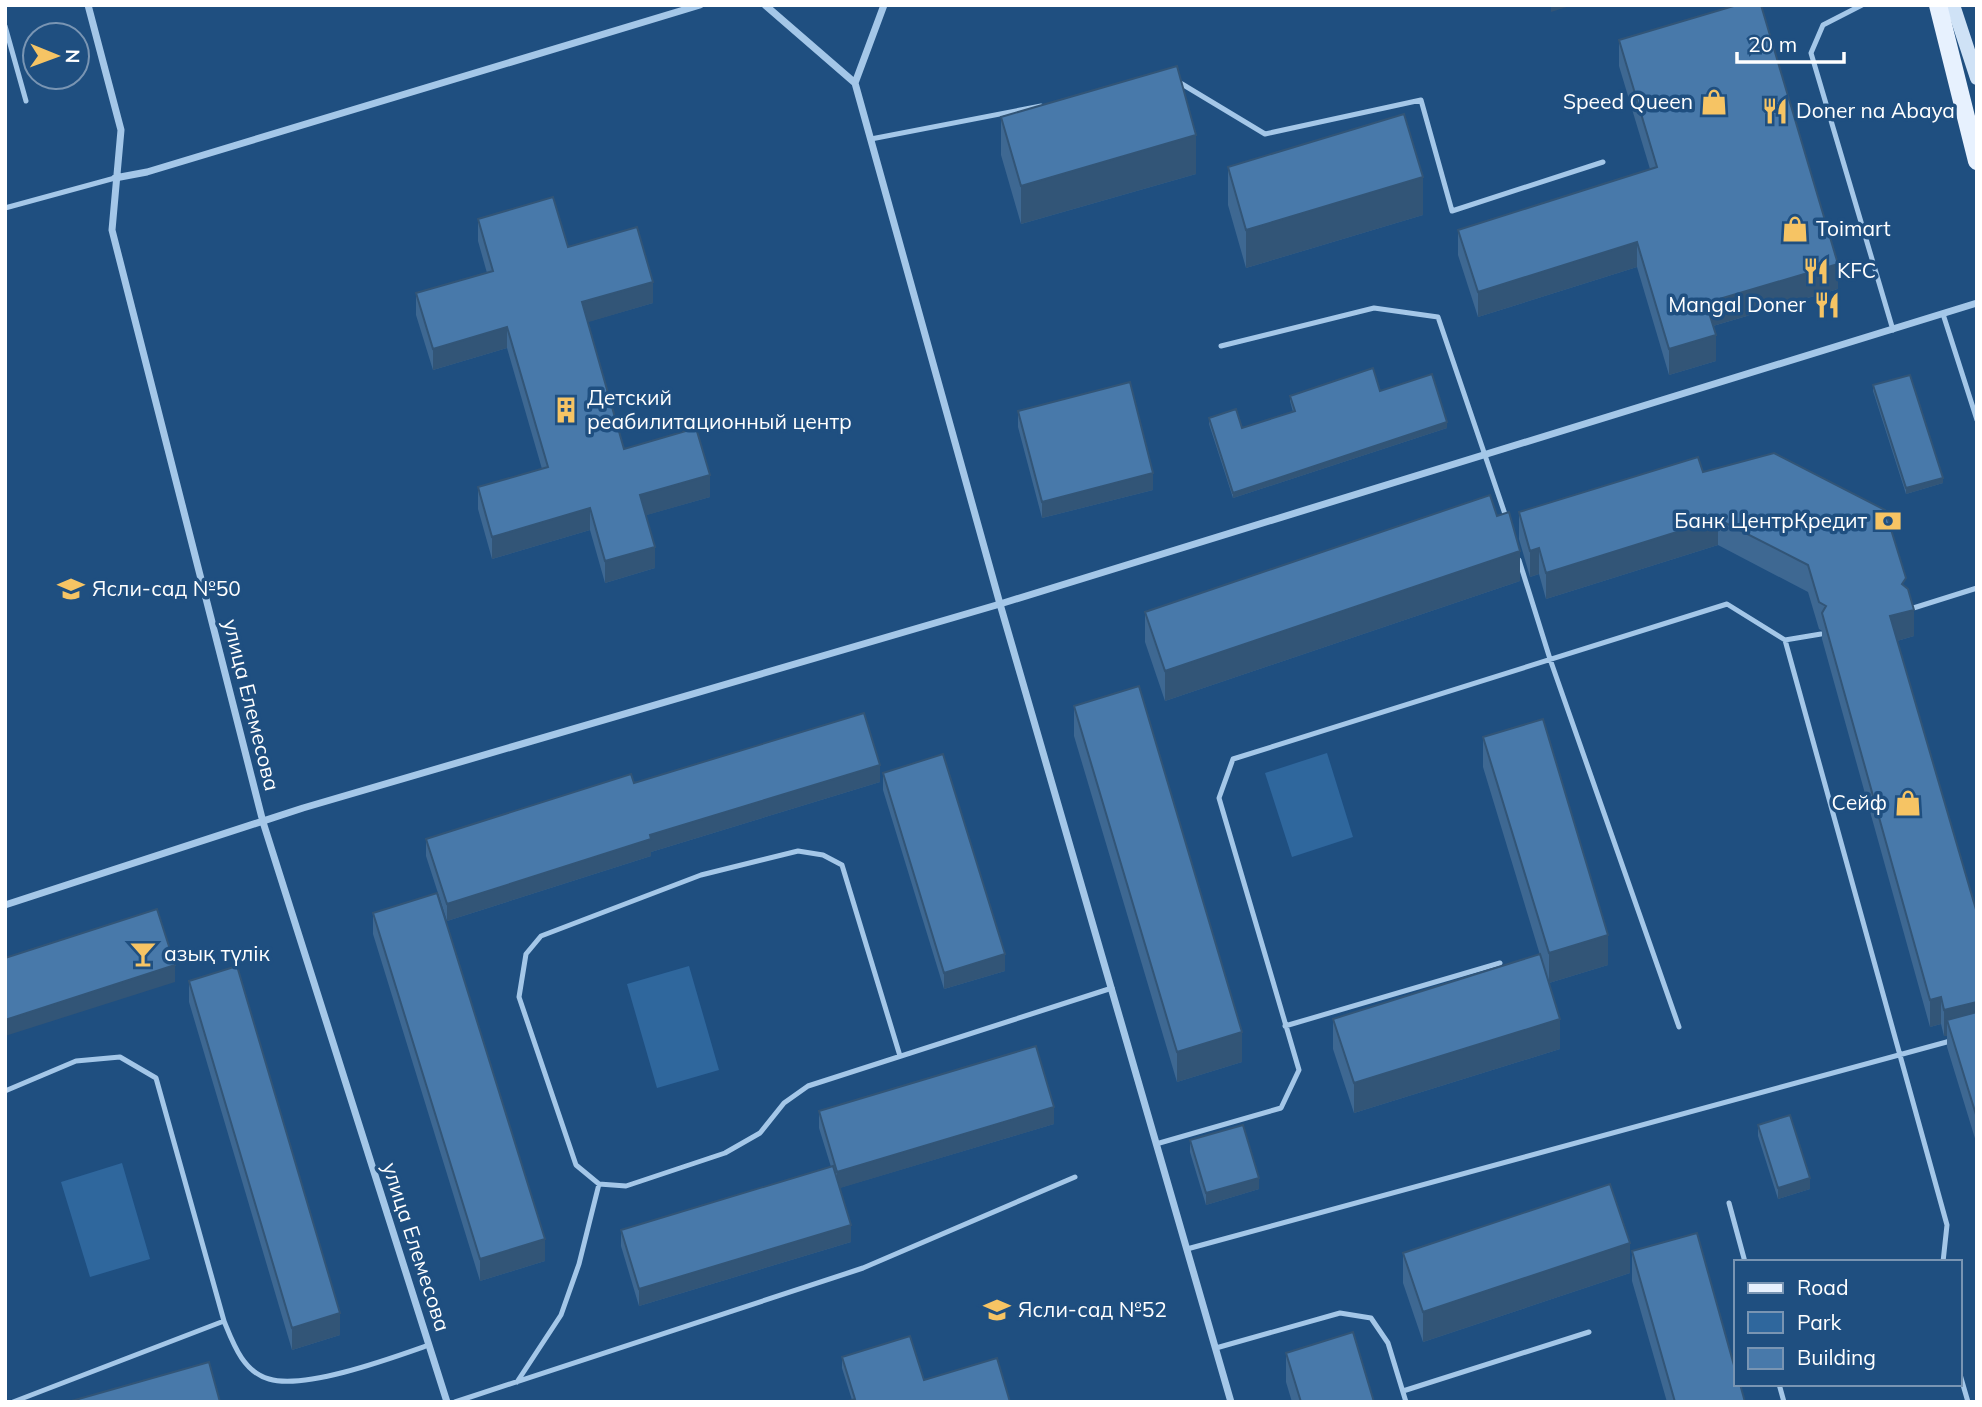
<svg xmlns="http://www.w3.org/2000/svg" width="1982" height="1407" font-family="Mulish,sans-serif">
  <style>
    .green { fill: #2f679d }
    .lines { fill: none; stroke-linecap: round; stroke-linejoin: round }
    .service { stroke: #a4c7e8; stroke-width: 5 }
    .minor { stroke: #a4c7e8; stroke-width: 7 }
    .secondary { stroke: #cfe2f6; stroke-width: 14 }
    .primary { stroke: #e7f1fe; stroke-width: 18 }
    .wall { fill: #3e6892 }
    .shaded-wall { fill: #325577 }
    .building { fill: #4879aa; stroke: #325577; stroke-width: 2 }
    .labels { text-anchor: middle; stroke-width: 7; stroke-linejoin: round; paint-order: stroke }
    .poi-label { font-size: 21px; fill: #fff; stroke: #1f4f80; text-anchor: start }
    .street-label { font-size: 21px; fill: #fff; stroke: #1f4f80 }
  </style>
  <rect width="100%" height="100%" fill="#1f4f80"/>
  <!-- green -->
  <path class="green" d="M1327,753l26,84 -61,20 -27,-84z
    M689,966l30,104 -62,18 -30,-104z
    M122,1163l28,96 -60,18 -29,-95z"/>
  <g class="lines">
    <!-- service -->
    <path class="service" d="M1862,5l-39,20 -12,28 82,277
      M5,26l21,75
      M1177,81l88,53 156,-34 31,111 151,-49
      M871,139l170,-33
      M5,208l110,-30
      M1943,314l34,106
      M1221,346l153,-38 64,9 69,203
      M1519,560l31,99 129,368
      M1907,610l70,-22
      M1785,640l36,-6
      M1285,1026l215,-63
      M900,1056l-58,-191 -19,-10 -25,-4 -97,24 -160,61 -15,18 -7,43 57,168 23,19 27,2 99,-33 35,-20 24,-30 24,-17 304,-98
      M5,1091l71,-30 44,-4 36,21 68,243c9,22 19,51 45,58 36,11 123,-21 160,-34
      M1156,1144l125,-36 18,-38 -80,-272 14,-39 494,-155 58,36 162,585 -4,37
      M1729,1203l16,59
      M1187,1249l767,-209
      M1216,1348l124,-35 31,5 17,25 18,59
      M1959,1371l9,31
      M517,1382l44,-67 18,-51 20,-80
      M1779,1384l5,18
      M1403,1391l186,-59
      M13,1402l211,-81
      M455,1402l408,-134 212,-91"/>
    <!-- minor -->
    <path class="minor" d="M88,5l33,125 -9,100 151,592 184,580
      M765,5l90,78 145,521 231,798
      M855,83l29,-78
      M115,178l32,-6 553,-167
      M5,905l298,-97 697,-204 977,-301"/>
    <!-- secondary -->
    <path class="secondary" d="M1953,5l24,73"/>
    <!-- primary -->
    <path class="primary" d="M1938,5l39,156"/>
  </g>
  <!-- wall -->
  <path class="wall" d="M1619,40l219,249 -125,37 3,35 -47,14 -32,-108 -159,50 -20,-62v-25l192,-61 -31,-103z
    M1001,117l195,57 -175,50 -20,-69z
    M1228,167l195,48 -177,53 -18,-63z
    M478,219l90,28 85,56 -66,19 37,127 86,48 -64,18 9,53 -50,15 -15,-53 -98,29 -14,-50v-22l64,-18 -35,-121 -74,22 -17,-55v-22l71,-20 -9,-32z
    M1873,385l70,98 -37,11 -33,-103z
    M1380,391l67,37 -214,70 -24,-74v-6l33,10 51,-16 -3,-11v-5z
    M1018,411l135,79 -111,28 -24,-91z
    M1703,472l203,115 8,49 -17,5 80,272v232l-30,-98v-11h-3l-3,-12 -11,3 -108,-388v-8l-3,-2 -11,-37 -90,-47 -172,54 -7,-25 -9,3 -11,-38v-27z
    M1520,581l-355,120 -20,-59v-30z
    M1074,706l168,356 -65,20 -103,-346z
    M1483,737l125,228 -59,18 11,66 -206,64 -21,-64v-30l207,-64 -57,-188z
    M883,773l122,198 -61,18 -61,-199z
    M880,782l-229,70v4l-204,65 -21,-65v-17l208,-56z
    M373,913l172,348 -65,20 -107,-347z
    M189,981l151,354 -48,15 -103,-348z
    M819,1111l235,13 -215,64 12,54 -212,64 -18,-60v-16l210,-63 -12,-39z
    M1758,1125l52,64 -32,10 -20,-63z
    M1190,1140l69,49 -53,16 -16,-53z
    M1632,1251l113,151h-78l-35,-121z
    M1403,1253l227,20 -207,69 -20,-59z
    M1286,1353l88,49h-82l-6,-20z
    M842,1357l82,23 -72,20 -10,-32z"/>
  <!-- shaded-wall -->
  <path class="shaded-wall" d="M1551,5h22l-22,7z
    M1196,135v39l-175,50v-38z
    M1423,177v38l-177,53v-38z
    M1637,242v25l-159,50v-25z
    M1838,264v25l-132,39v-25z
    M653,282v21l-71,21v-22z
    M507,327v21l-74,22v-21z
    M1716,335v26l-47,14v-26z
    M1447,422v6l-214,70v-5z
    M1153,473v17l-111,28v-16z
    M710,475v22l-70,20v-22z
    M1943,478v5l-37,11v-6z
    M590,508v22l-98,29v-22z
    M1718,519v26l-172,54v-26z
    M655,547v21l-50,15v-22z
    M1539,548v26l-9,3v-26z
    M1520,551v30l-355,120v-30z
    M1914,610v26l-24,7v-27z
    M880,765v17l-229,70v4l-204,65v-17l203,-69z
    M1608,935v30l-59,18v-30z
    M1005,954v17l-61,18v-16z
    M175,965v17l-170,54v-16z
    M1941,997v27l-11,3v-27z
    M1976,1001v27l-29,-8v16h-3v-26z
    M1560,1019v30l-206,64v-30z
    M1242,1032v30l-65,20v-30z
    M1054,1107v17l-217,65v-17z
    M1259,1178v11l-53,16v-12z
    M1810,1178v11l-32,10v-11z
    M851,1225v17l-212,64v-17z
    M545,1239v22l-65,20v-22z
    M1630,1243v30l-207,69v-30z
    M340,1313v22l-48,15v-22z"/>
  <!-- building -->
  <path class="building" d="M1737,5h24l77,259 -132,39 10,32 -47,14 -32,-107 -159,50 -20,-62 199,-63 -38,-127z
    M1177,66l19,69 -175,51 -20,-69z
    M1404,114l19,63 -177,53 -18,-63z
    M553,197l15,50 69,-20 16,55 -71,20 42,147 72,-21 14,47 -70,20 15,52 -50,14 -15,-53 -98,29 -14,-50 70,-20 -41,-140 -74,22 -17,-56 77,-22 -15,-52z
    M1373,368l7,23 52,-17 15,48 -214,71 -24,-75 27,-9 6,19 53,-17 -5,-15z
    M1910,375l33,103 -37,10 -33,-103z
    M1130,382l23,91 -111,29 -24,-91z
    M1774,453l111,57 21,68 -4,6 6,5 6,21 -24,6 87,297v89l-33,8 -3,-13 -11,3 -108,-387 4,-7 -7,-4 -11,-37 -90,-46 -172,54 -7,-25 -9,3 -11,-39 179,-55 5,15z
    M1490,495l7,21 12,-4 11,39 -355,120 -20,-59z
    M1139,686l103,346 -65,20 -103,-346z
    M864,713l16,52 -230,70 1,4 -204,65 -21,-65 205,-65 3,9z
    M1543,719l65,216 -59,18 -66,-216z
    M943,754l62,200 -61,19 -61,-200z
    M437,893l108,346 -65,20 -107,-346z
    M157,909l18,56 -170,55v-62z
    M1540,954l20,65 -206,64 -21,-64z
    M237,966l103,347 -48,15 -103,-347z
    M1977,1012v106l-30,-98z
    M1036,1046l18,61 -217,65 -18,-61z
    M1790,1115l20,63 -32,10 -20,-63z
    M1243,1125l16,53 -53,15 -16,-53z
    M833,1166l18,59 -212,64 -18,-59z
    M1610,1184l20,59 -207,69 -20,-59z
    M1697,1233l38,136v15h5l5,18h-70l-43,-151z
    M1353,1332l21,70h-73l-15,-49z
    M910,1336l14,44 73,-22 13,44h-164l9,-3 -13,-42z
    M209,1362l11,40h-152z"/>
  <!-- icons -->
  <defs>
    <g id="shop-bare" transform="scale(2.1)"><path d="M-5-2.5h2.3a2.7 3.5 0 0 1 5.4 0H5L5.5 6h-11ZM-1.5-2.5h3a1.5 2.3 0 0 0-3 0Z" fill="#f6c464" stroke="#1f4f80" stroke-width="2.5" paint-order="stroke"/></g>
    <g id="restaurant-bare" transform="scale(2.1)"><path d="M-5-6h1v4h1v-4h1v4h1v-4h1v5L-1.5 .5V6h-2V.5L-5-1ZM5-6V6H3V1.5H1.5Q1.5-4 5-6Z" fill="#f6c464" stroke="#1f4f80" stroke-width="2.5" paint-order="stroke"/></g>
    <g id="building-bare" transform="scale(2.1)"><path d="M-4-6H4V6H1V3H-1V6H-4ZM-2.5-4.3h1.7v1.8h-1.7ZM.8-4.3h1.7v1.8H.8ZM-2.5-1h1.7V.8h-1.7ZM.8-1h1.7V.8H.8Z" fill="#f6c464" stroke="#1f4f80" stroke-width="2.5" paint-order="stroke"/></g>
    <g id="bank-bare" transform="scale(2.1)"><path d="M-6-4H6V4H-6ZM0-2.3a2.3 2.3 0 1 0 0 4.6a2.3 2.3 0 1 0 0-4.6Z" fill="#f6c464" stroke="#1f4f80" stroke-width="2.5" paint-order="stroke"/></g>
    <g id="school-bare" transform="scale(2.1)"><path d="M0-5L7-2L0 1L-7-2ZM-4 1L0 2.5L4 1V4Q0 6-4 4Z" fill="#f6c464" stroke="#1f4f80" stroke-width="2.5" paint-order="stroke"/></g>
    <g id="bar-bare" transform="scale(2.1)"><path d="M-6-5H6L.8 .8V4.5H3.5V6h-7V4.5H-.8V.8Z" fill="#f6c464" stroke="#1f4f80" stroke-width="2.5" paint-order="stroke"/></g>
  </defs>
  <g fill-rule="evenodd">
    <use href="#shop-bare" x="1714" y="102"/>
    <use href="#restaurant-bare" x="1775" y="111"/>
    <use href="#shop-bare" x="1795" y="229"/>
    <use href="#restaurant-bare" x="1816" y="271"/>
    <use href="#restaurant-bare" x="1827" y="305"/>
    <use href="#building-bare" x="566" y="410"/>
    <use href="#bank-bare" x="1888" y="521"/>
    <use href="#school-bare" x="71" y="589"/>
    <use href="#shop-bare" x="1908" y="803"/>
    <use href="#bar-bare" x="143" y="954"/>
    <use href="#school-bare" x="997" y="1310"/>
  </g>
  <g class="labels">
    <!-- poi labels -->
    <g class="poi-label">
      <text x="1693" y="109" text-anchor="end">Speed Queen</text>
      <text x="1796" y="118">Doner na Abaya</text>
      <text x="1816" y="236">Toimart</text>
      <text x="1837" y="278">KFC</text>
      <text x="1806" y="312" text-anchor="end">Mangal Doner</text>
      <text x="587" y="405">Детский<tspan x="587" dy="24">реабилитационный центр</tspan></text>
      <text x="1867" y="528" text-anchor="end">Банк ЦентрКредит</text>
      <text x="92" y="596">Ясли-сад №50</text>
      <text x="1887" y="810" text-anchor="end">Сейф</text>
      <text x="164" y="961">азық түлік</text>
      <text x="1018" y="1317">Ясли-сад №52</text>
    </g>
    <!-- street labels -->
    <g class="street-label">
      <text transform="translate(251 705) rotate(76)" y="7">улица Елемесова</text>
      <text transform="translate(416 1247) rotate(72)" y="7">улица Елемесова</text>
    </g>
  </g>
  <!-- border -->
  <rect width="1982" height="1407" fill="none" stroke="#ffffff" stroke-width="14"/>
  <!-- legend -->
  <rect x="1734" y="1260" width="228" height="126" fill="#1f4f80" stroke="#7995b3" stroke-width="2"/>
  <rect x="1748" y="1283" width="35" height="10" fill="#e7f1fe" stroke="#7995b3" stroke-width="2"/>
  <text x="1797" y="1295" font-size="21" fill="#ffffff">Road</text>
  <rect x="1748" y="1312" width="35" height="21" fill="#2f679d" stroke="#7995b3" stroke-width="2"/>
  <text x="1797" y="1330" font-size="21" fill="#ffffff">Park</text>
  <rect x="1748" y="1348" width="35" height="21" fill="#4879aa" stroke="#7995b3" stroke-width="2"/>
  <text x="1797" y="1365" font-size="21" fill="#ffffff">Building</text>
  <!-- north arrow -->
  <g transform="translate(56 56) rotate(91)"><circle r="33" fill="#1f4f80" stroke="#7995b3" stroke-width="2"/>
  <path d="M0-5L12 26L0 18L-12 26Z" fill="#f6c464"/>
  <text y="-10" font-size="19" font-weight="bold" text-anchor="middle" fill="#ffffff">N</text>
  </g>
  <!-- scale -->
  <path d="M1737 52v10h107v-10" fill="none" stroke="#ffffff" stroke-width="3.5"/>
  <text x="1748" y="52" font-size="21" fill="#ffffff" stroke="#1f4f80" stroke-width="5" paint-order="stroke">20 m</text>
</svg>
